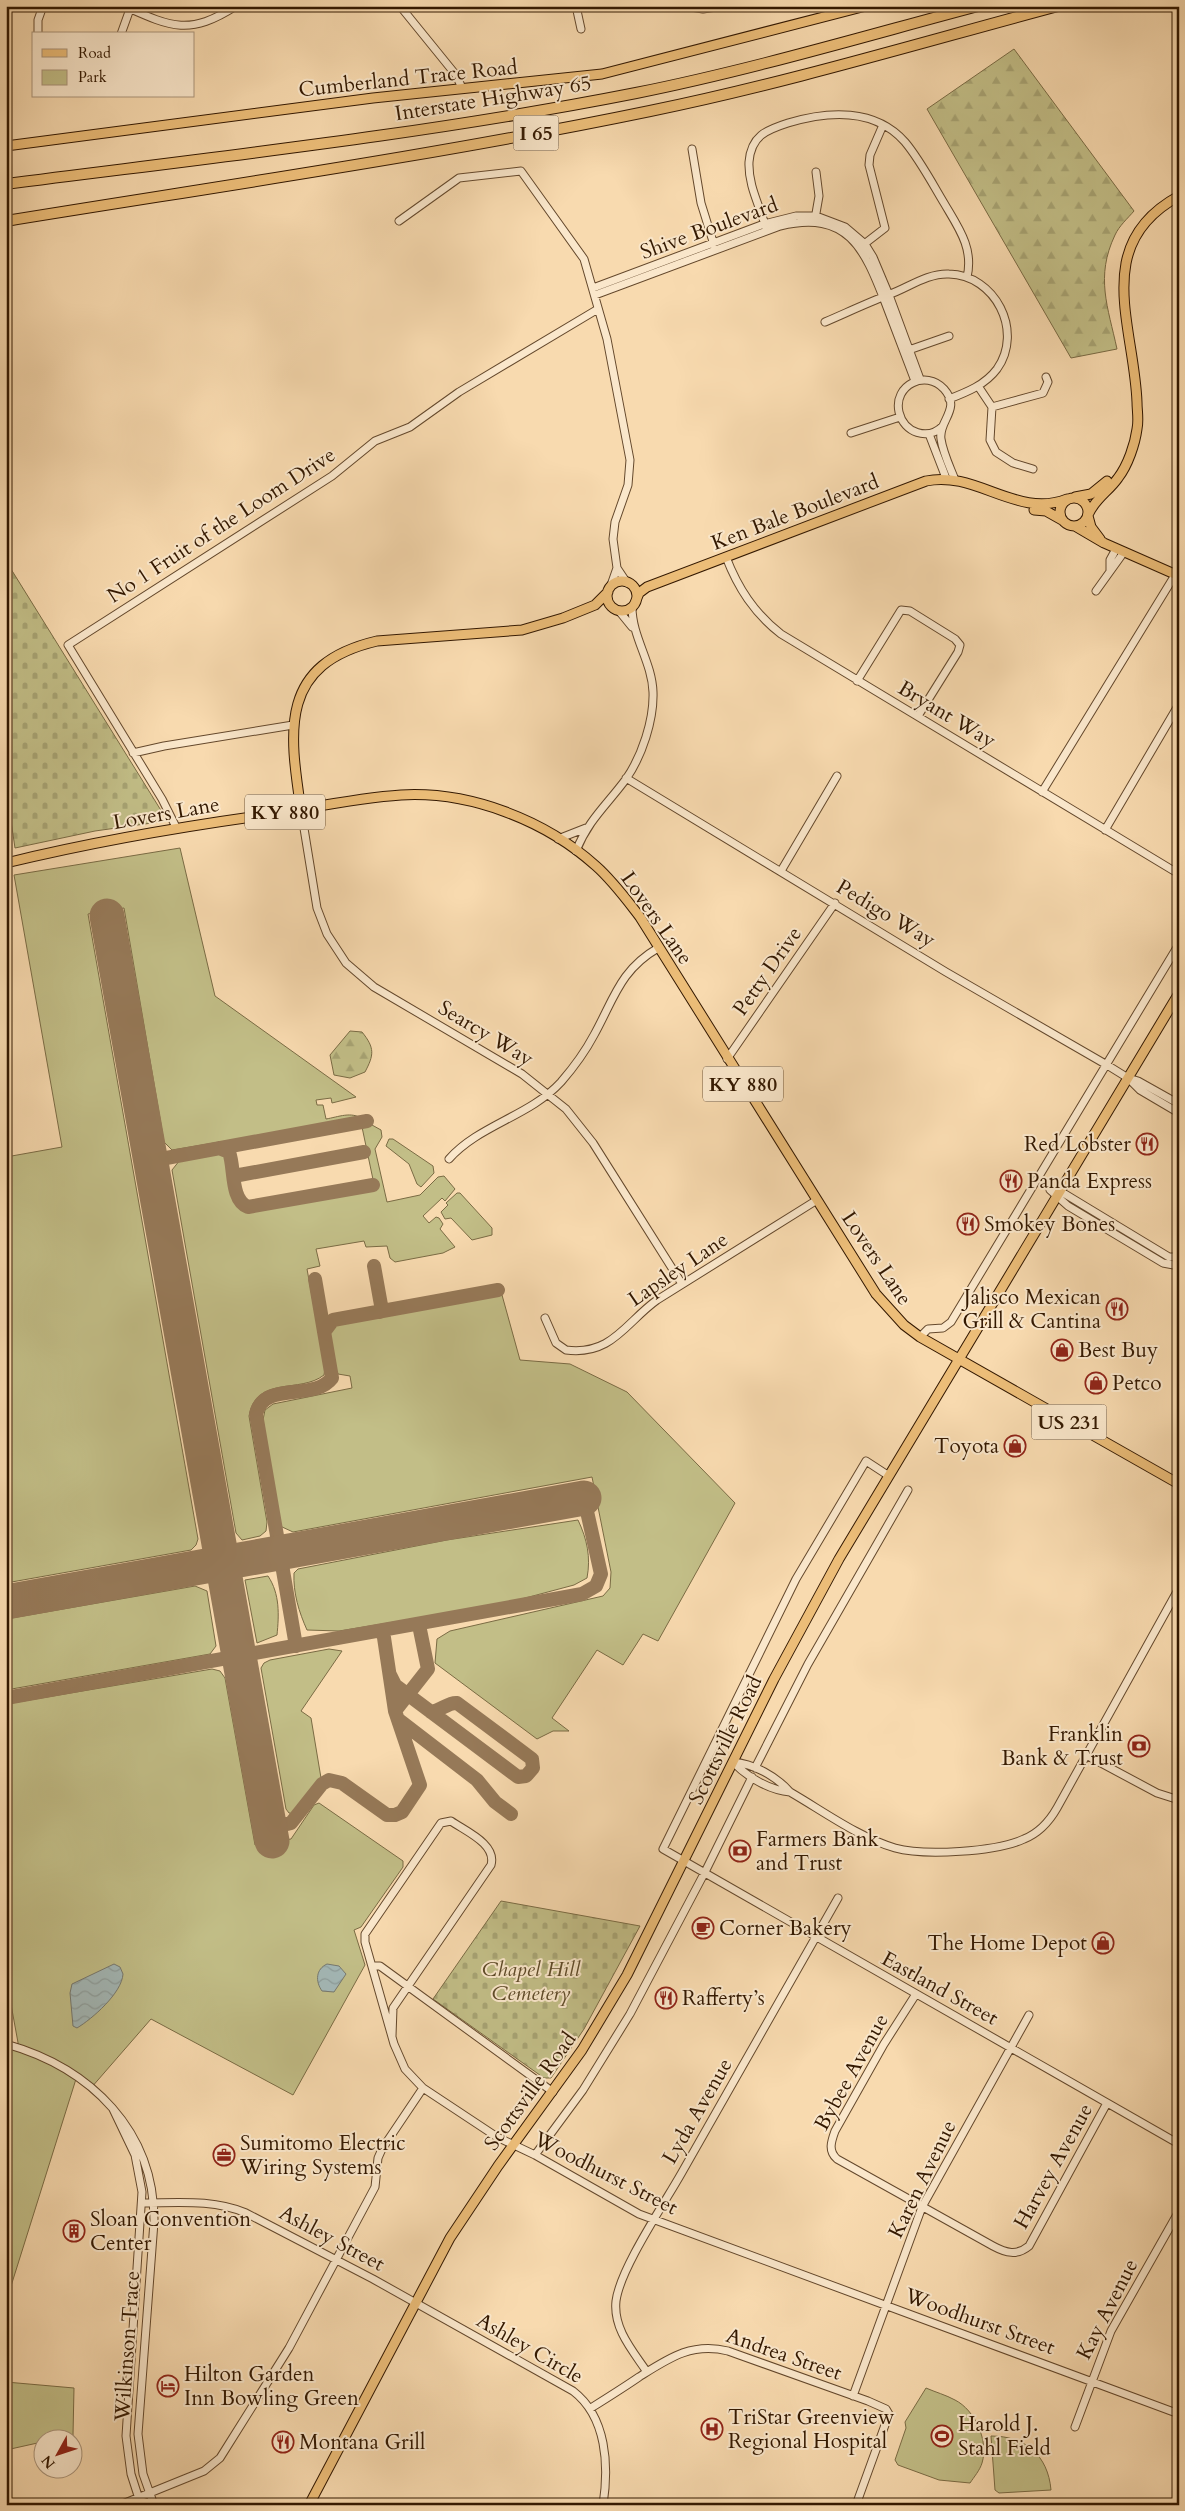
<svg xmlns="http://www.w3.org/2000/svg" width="1185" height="2511" font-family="Cardo,serif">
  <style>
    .green { fill: #c2be87; stroke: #7a6b44 }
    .forest { fill: url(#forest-firs); stroke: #7a6b44 }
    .cemetery { fill: url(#cemetery-stones); stroke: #7a6b44 }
    .water { fill: url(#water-waves); stroke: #76786e }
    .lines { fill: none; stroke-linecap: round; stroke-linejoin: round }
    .taxiway { stroke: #967958; stroke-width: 14 }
    .runway { stroke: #967958; stroke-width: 35 }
    .minor-casing { stroke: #64482c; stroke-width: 9 }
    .major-casing { stroke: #331800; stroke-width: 11 }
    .highway-casing { stroke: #331800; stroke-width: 12 }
    .minor { stroke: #fae7cb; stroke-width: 7 }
    .major { stroke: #ecbd78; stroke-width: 9 }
    .highway { stroke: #ecbd78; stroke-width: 10 }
    .labels { text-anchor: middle; stroke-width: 4; stroke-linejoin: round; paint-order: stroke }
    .shield { fill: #fae7cb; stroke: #6f563d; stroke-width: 1 }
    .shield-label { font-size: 20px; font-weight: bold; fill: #331800 }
    .street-label { font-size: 21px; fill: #331800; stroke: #fae7cb }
    .poi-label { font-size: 21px; fill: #331800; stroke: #fae7cb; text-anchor: start }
    .park-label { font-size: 21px; font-style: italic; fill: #5e4a28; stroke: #fae7cb }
  </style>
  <defs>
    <pattern id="forest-firs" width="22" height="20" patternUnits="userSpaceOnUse" patternTransform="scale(1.25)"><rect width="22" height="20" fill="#c2be87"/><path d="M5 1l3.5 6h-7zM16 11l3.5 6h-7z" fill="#a7a373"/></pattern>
    <pattern id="cemetery-stones" width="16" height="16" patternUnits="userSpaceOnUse" patternTransform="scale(1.25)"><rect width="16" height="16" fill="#c2be87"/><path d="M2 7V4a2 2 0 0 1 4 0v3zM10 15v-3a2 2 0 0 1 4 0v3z" fill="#a7a373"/></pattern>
    <pattern id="water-waves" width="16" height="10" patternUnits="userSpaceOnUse" patternTransform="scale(1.25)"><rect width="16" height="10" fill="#a3b8b7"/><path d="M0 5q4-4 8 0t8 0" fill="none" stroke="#8d9d9c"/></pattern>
  </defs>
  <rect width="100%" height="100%" fill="#f8daaf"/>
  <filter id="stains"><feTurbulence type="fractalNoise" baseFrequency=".004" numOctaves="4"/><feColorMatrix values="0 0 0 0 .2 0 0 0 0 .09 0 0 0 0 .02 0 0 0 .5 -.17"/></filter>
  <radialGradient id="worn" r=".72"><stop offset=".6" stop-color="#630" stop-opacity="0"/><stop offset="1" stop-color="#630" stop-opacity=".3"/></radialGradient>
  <!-- green -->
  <path class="green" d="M180,848l35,148 141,101 -24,6 -1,-5 -15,2 1,5h6l3,14c12,-2 26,-8 36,0l-67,13 -3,-2 -120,20 -8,-8 -40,-234 -36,6 110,625 -2,6 -5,5 -185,33v-426l56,-10 -48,-272z
    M372,1125l9,5 1,7 -7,12 12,53 33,-7 18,-18 6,-1 11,13 -10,12 -3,-3 -19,18 6,7 7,-6 3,1 4,6 -3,5 15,18 -12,6 -48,9 -5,-4 -3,-12 -21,1 -2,-6 -48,8 4,17 -13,3 18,99 -1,7c-24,19 -68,0 -75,41l18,106 -1,9 -6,5 -18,4 -6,-7 -64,-363 8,-10 40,-6 7,4 10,45 4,6 134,-20 -13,-62z
    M389,1139h4l40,27 1,7 -13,14 -4,-3 -8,-20 -23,-18z
    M457,1193h3l32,35v7l-20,5 -21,-22 -6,1 -4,-7 7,-7 -2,-2z
    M502,1295l18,65 50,4 57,28 108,111 -77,138 -15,-7 -20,31 -26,-15 -45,68 17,13h-16l-16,8 -102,-76 2,-24 13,-8 153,-35 7,-8 1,-16 -19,-95 -299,55 -13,-6 -2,-7 -15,-99 2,-10 8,-6 79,-16 -2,-12 -12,-2c-7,-14 -14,-37 -3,-49z
    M578,1520c9,19 13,37 9,58l-13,7 -75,20 -160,26 -32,-1c-8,-18 -14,-37 -13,-57l4,-4 149,-29z
    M268,1576c12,18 11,39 9,59l-20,8 -12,-63z
    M195,1586l12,5 9,55 -6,8 -204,36v-71z
    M329,1649l13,2 -41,60 10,7 10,60 -27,36 -5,-1 -3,-4 -25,-141 3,-5 6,-3z
    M212,1669l8,2 5,7 30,167 36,-6 23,-34 5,-2 84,58v6l-42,60 -7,3 11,35 -72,130 -142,-76 -60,69 -15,-9 -70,223v-258l13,4 -13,-71v-273z
    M6,2382l68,6 -1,47 -31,3v4l-36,8z
    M926,2388c9,4 20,7 29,12 20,10 34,41 27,63 -2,7 -8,14 -12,20l-31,-3 -41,-15 -3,-5 11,-32 -1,-6z
    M991,2436c34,0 57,19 60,54l-52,3 -4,-3z"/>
  <!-- forest -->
  <path class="forest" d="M1014,49l120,162c-6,7 -15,15 -19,24 -20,42 -7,72 2,114l-46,9 -144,-249z
    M350,1031l12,1c13,16 12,23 3,40l-15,6 -16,-3 -4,-20z"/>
  <!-- cemetery -->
  <path class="cemetery" d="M6,561l156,251 -3,10 -64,9 -80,17 -9,-61z
    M501,1901l139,25 -56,103 -33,49h-7l-111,-79z"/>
  <!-- water -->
  <path class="water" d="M114,1964l6,3 3,7c-1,19 -31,45 -46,54l-4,-2 -3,-33 2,-9z
    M327,1964l12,2 7,8 -12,18 -12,-1c-7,-10 -6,-22 5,-27z"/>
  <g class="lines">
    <!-- taxiway -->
    <path class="taxiway" d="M219,1148l10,4c6,15 1,48 19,55l125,-22
      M150,1161l217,-40
      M234,1176l130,-24
      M374,1266l7,39 -1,7
      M324,1332l9,-12 165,-30
      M383,1631l12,80
      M296,1646l-40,-232c8,-34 58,-12 76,-36l-17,-99
      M390,1675l5,10 123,92 8,-1 7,-8 -1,-9 -75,-56c-9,-1 -16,8 -26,9
      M6,1698l576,-104 14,-8 5,-12 -17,-76
      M399,1720l78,60 18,22 16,12
      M266,1808c4,13 11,19 25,15l31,-39 7,-4 13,3 45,32h8l7,-3 18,-27 -25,-74 33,-42 -9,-44"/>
    <!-- runway -->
    <path class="runway" d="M107,916l165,925
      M6,1602l578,-104"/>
    <!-- minor casing -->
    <g class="minor-casing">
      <path id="minor" d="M124,6c47,21 65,30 112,0
        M400,6l56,69 6,13
        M576,6l5,23
        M685,6l18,3 19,-3
        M38,34v-14l5,-14
        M121,34l9,-25
        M692,149l9,54 14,45
        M815,219l4,-23 -3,-24
        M399,221l60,-43 62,-7 63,88 23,80 23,121 -2,25 -13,37 -2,17 4,29 10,15
        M766,228c-6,-22 -18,-42 -17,-66 2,-26 17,-32 39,-39 40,-12 87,-15 117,19 15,18 27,41 39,61 14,24 30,45 23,74
        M863,245l22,-17 -16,-63 1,-10 13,-30
        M593,288l171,-64 32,-8h20l29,11 20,17 8,13 16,38 31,84
        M595,295l185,-69c68,-16 84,22 105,76 10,27 20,53 30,79
        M825,322c21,-9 42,-19 63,-27 20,-7 39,-22 61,-21 46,1 75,57 48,95 -12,16 -30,23 -48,30
        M906,351l43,-15
        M978,386l14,21 -2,33 6,12 17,11 20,6
        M992,407l51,-14 5,-11 -2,-5
        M943,426c-15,15 -39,7 -44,-14 -6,-27 27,-43 45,-23 18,20 -6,32 -3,50 2,14 9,28 14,41
        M851,433l49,-16
        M929,434l17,44
        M726,557c12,31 28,56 55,77l398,240
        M1110,570v-10l6,-11
        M610,588l7,-20
        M1096,591l28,-39
        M619,611l13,16
        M857,681l44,-71 9,1 45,28 5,6 -2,7 -40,64
        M133,753l31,-7 129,-21
        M626,778l320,194 161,93 21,13 12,12 39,23
        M1042,792l133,-217
        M301,810l16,98 10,26 19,29 28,24 148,87 44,35 27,34 89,141
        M176,827l-14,-28 -94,-154 264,-169 43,-35 35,-14 49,-35 139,-83
        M1105,830l74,-126
        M558,839l28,-11
        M576,851c13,-32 30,-45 50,-72 16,-23 28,-59 27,-87 -1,-30 -21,-55 -21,-85
        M781,871l56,-95
        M727,1059l108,-156
        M1128,1078l10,3 41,23
        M449,1159c30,-34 81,-43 112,-77 13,-15 24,-30 33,-47 20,-36 26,-65 64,-87
        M1050,1190l18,16 95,57 16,3
        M1055,1191h5l109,66h10
        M545,1318l11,25 10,7c46,6 60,-28 91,-50l160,-100
        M920,1337l8,-8 15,-1 8,-6 228,-378
        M889,1476l-23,-15 -70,118 -133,270 516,295
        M1086,1755l71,38 22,7
        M733,1762c21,2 43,14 57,30 33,19 68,45 105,56 29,8 101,4 129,-9 15,-6 25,-17 33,-31l122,-220
        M733,1762c14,15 36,28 57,30
        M755,1768l53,-104 100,-174
        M372,1966h8l173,126
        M916,1994l-32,50 -49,87c-4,11 -7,20 2,28l156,87c13,7 24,10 36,0l78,-143
        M392,2036l1,-28 98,-143c6,-21 -26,-34 -40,-44l-10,2 -76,111v8l29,102 11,25 18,19 74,49 38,18 104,59 540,200
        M6,2044c85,24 149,87 148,178l-16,212 5,40 11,31
        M113,2109l22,46 7,37 -16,244 5,38 10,31
        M535,2155l48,-65 47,-76 76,-144 46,-93
        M142,2203c36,0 70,-4 104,10l127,66 200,112c34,26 36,75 30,114
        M647,2372c-14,-21 -34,-43 -31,-71 4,-32 48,-97 65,-127 53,-92 105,-184 157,-276
        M853,2396l69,-189 107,-192
        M591,2408c16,-10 32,-20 48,-31 30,-19 53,-35 89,-26l140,50 18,8 3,5 -33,91
        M1075,2427l36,-96 68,-120
        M120,2505l84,-34 16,-13 69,-110 86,-161 3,-29 4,-9 41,-61"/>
    </g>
    <!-- major casing -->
    <g class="major-casing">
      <path id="major" d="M6,146l367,-48 229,-24 264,-68
        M1075,497l16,-3 16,-13
        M1060 512a14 14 0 1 1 28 0a14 14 0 1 1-28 0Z
        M1034,510l12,1 16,9
        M1089,513c7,-15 20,-22 29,-35 10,-13 17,-34 19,-49 2,-9 0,-18 0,-27 -3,-77 -46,-158 42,-206
        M1088,516l3,11 9,12
        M1075,526l29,17 75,33
        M607 596a15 15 0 1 1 30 0a15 15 0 1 1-30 0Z
        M635,603l4,-10 8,-6 279,-106c50,-11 91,38 141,18
        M301,810c-12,-80 -22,-146 76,-169l145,-11 41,-12 32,-13 13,-13
        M6,863c86,-21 173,-36 260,-48 45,-7 90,-17 135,-20 69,-4 144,25 195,71 17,15 30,33 44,51l236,377 28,31 16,12 259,147
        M309,2505l141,-267 48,-72 84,-116 45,-75 147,-296 65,-120 340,-566"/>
    </g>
    <!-- highway casing -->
    <g class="highway-casing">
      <path id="highway" d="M6,184c210,-27 422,-50 630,-91 115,-23 229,-57 342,-87
        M6,221c215,-35 431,-66 644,-110 137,-28 273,-69 408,-105"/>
    </g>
    <!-- minor -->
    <use href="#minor" class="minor"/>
    <!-- major -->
    <use href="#major" class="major"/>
    <!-- highway -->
    <use href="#highway" class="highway"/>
  </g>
  <!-- icons -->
  <defs>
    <g id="restaurant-ring" transform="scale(1.125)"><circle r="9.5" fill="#fae7cb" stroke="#8f2418" stroke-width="1.5"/><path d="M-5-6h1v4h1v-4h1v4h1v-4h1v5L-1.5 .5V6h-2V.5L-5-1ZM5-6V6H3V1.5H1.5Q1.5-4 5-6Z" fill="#8f2418"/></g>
    <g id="shop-ring" transform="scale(1.125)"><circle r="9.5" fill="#fae7cb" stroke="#8f2418" stroke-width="1.5"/><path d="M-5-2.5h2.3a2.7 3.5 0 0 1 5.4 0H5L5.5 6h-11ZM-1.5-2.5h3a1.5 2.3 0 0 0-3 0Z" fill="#8f2418"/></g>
    <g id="bank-ring" transform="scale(1.125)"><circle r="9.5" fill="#fae7cb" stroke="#8f2418" stroke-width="1.5"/><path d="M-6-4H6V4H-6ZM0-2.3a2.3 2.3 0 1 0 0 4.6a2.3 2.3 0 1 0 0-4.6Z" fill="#8f2418"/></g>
    <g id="cafe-ring" transform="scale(1.125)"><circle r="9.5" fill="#fae7cb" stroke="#8f2418" stroke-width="1.5"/><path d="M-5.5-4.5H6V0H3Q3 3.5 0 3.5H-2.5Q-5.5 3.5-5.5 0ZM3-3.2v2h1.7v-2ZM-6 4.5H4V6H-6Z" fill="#8f2418"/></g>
    <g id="office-ring" transform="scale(1.125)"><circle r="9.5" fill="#fae7cb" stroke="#8f2418" stroke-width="1.5"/><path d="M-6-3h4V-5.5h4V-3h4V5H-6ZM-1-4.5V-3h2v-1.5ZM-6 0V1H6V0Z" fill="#8f2418"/></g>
    <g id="building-ring" transform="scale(1.125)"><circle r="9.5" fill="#fae7cb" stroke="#8f2418" stroke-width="1.5"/><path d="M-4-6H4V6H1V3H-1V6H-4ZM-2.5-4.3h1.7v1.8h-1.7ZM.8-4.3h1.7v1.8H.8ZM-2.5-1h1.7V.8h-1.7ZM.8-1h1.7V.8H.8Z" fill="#8f2418"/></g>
    <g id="hotel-ring" transform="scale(1.125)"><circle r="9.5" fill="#fae7cb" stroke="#8f2418" stroke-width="1.5"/><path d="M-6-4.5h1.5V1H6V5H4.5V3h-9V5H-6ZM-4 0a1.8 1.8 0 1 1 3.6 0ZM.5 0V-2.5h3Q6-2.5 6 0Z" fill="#8f2418"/></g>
    <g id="hospital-ring" transform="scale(1.125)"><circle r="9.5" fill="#fae7cb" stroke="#8f2418" stroke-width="1.5"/><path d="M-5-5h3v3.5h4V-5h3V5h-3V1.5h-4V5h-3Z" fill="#8f2418"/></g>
    <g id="stadium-ring" transform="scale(1.125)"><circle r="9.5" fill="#fae7cb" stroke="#8f2418" stroke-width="1.5"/><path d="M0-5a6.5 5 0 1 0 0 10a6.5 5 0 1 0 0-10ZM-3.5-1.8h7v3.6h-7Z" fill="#8f2418"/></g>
  </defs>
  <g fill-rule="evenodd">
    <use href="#restaurant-ring" x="1147" y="1144"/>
    <use href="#restaurant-ring" x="1011" y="1181"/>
    <use href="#restaurant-ring" x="968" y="1224"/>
    <use href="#restaurant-ring" x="1117" y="1309"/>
    <use href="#shop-ring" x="1062" y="1350"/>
    <use href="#shop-ring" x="1096" y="1383"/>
    <use href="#shop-ring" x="1015" y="1446"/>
    <use href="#bank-ring" x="1139" y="1746"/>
    <use href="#bank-ring" x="740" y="1851"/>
    <use href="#cafe-ring" x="703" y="1928"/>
    <use href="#shop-ring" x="1103" y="1943"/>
    <use href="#restaurant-ring" x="666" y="1998"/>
    <use href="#office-ring" x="224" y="2155"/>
    <use href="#building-ring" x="74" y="2231"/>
    <use href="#hotel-ring" x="168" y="2386"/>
    <use href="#hospital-ring" x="712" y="2429"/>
    <use href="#stadium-ring" x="942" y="2436"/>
    <use href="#restaurant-ring" x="283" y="2442"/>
  </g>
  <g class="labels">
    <!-- shield labels -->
    <g class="shield">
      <rect x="513.5" y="115.5" width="45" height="35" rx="4"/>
      <rect x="245" y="794.5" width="80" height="35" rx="4"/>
      <rect x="703" y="1066.5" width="80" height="35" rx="4"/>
      <rect x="1031.5" y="1404.5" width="75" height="35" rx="4"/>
    </g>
    <g class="shield-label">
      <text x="536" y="140">I 65</text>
      <text x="285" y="819">KY 880</text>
      <text x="743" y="1091">KY 880</text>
      <text x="1069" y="1429">US 231</text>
    </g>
    <!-- street labels -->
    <g class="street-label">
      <text transform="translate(408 78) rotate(-6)" y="7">Cumberland Trace Road</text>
      <text transform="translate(493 98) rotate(-9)" y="7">Interstate Highway 65</text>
      <text transform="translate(709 228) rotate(-20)" y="7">Shive Boulevard</text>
      <text transform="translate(795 512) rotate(-21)" y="7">Ken Bale Boulevard</text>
      <text transform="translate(221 525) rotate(-33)" y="7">No 1 Fruit of the Loom Drive</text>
      <text transform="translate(947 714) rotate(31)" y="7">Bryant Way</text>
      <text transform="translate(166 813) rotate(-10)" y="7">Lovers Lane</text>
      <text transform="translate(886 913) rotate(31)" y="7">Pedigo Way</text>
      <text transform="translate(657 918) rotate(55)" y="7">Lovers Lane</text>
      <text transform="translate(767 971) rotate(-55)" y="7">Petty Drive</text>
      <text transform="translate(486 1033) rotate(31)" y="7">Searcy Way</text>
      <text transform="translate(877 1258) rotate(56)" y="7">Lovers Lane</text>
      <text transform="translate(678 1269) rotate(-34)" y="7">Lapsley Lane</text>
      <text transform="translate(725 1740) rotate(-64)" y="7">Scottsville Road</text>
      <text transform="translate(940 1988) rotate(29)" y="7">Eastland Street</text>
      <text transform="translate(851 2072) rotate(-61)" y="7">Bybee Avenue</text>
      <text transform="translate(530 2091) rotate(-54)" y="7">Scottsville Road</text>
      <text transform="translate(697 2111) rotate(-60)" y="7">Lyda Avenue</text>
      <text transform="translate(1053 2166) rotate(-61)" y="7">Harvey Avenue</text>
      <text transform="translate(606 2173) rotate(27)" y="7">Woodhurst Street</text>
      <text transform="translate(922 2179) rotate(-64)" y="7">Karen Avenue</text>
      <text transform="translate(332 2238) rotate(28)" y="7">Ashley Street</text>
      <text transform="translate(1107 2309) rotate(-63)" y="7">Kay Avenue</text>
      <text transform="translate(980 2321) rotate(20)" y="7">Woodhurst Street</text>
      <text transform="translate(127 2346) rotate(-86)" y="7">Wilkinson Trace</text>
      <text transform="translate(530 2348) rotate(30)" y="7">Ashley Circle</text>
      <text transform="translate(784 2354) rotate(19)" y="7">Andrea Street</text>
    </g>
    <!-- poi labels -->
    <g class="poi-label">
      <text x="1131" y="1151" text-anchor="end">Red Lobster</text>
      <text x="1027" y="1188">Panda Express</text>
      <text x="984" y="1231">Smokey Bones</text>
      <text x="1101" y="1304" text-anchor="end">Jalisco Mexican<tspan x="1101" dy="24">Grill &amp; Cantina</tspan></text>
      <text x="1078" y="1357">Best Buy</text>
      <text x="1112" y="1390">Petco</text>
      <text x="999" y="1453" text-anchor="end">Toyota</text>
      <text x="1123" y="1741" text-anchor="end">Franklin<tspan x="1123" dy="24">Bank &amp; Trust</tspan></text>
      <text x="756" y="1846">Farmers Bank<tspan x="756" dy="24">and Trust</tspan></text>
      <text x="719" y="1935">Corner Bakery</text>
      <text x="1087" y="1950" text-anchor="end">The Home Depot</text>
      <text x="682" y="2005">Rafferty’s</text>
      <text x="240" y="2150">Sumitomo Electric<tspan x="240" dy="24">Wiring Systems</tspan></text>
      <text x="90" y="2226">Sloan Convention<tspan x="90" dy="24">Center</tspan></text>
      <text x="184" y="2381">Hilton Garden<tspan x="184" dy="24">Inn Bowling Green</tspan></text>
      <text x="728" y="2424">TriStar Greenview<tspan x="728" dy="24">Regional Hospital</tspan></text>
      <text x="958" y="2431">Harold J.<tspan x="958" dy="24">Stahl Field</tspan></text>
      <text x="299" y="2449">Montana Grill</text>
    </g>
    <!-- park labels -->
    <g class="park-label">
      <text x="531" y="1976">Chapel Hill<tspan x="531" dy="24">Cemetery</tspan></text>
    </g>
  </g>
  <!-- margin -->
  <rect width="1185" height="2511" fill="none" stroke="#f8daaf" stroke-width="25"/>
  <rect x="8" y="8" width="1170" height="2496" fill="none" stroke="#331800" stroke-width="2.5"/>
  <rect x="12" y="12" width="1160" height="2486" fill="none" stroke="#331800"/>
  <!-- legend -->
  <rect x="32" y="32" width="162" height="65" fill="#fae7cb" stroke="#aa947a"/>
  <rect x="42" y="49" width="25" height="8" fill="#ecbd78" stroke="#aa947a"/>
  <text x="78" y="58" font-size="15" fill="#331800">Road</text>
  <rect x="42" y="70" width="25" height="15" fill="#c2be87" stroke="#aa947a"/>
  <text x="78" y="82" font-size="15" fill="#331800">Park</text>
  <!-- north arrow -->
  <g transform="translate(58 2454) rotate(230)"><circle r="24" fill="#fae7cb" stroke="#aa947a"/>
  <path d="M0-4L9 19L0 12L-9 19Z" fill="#8f2418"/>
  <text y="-8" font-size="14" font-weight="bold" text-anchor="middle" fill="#331800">N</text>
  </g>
  <rect width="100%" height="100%" filter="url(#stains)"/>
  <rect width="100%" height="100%" fill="url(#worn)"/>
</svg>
